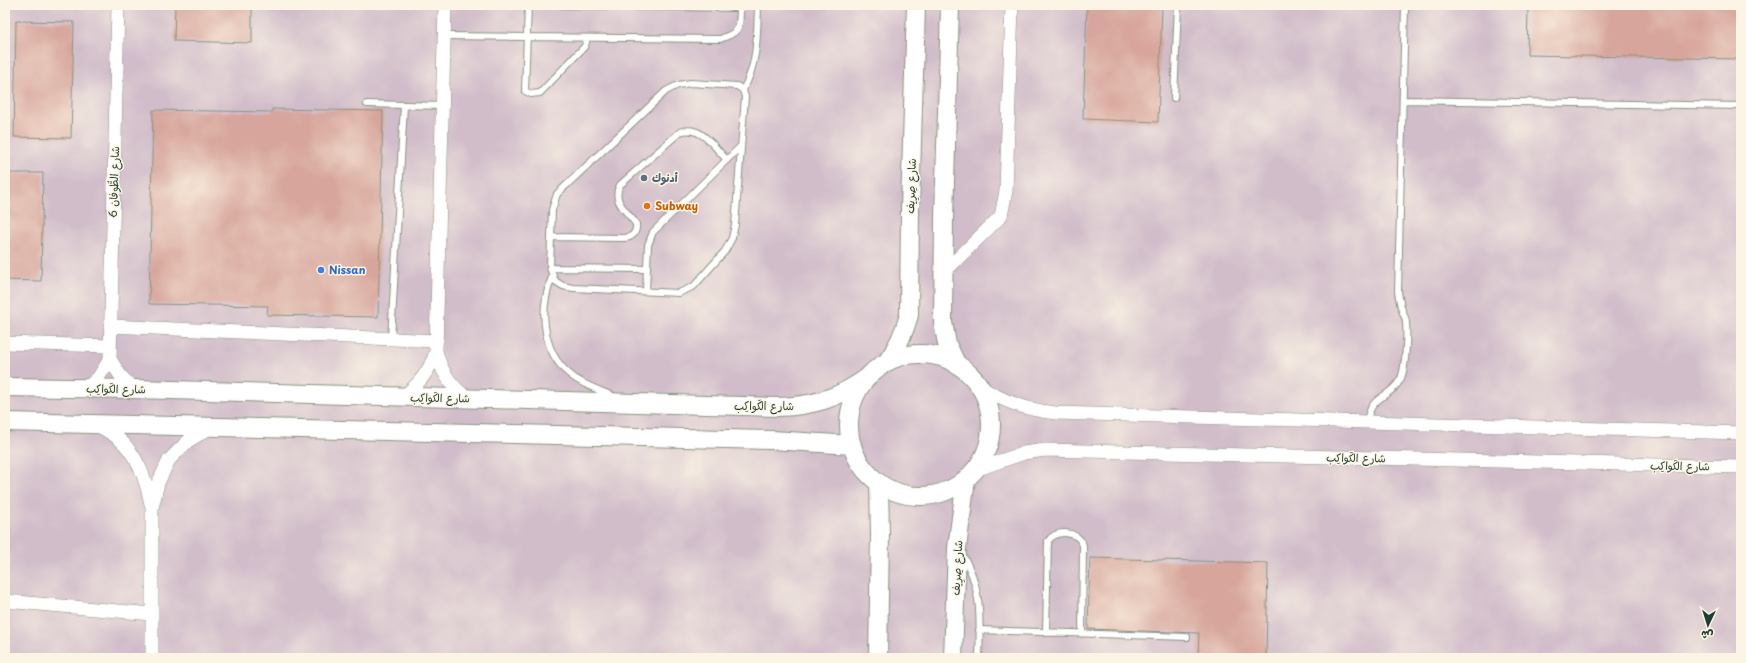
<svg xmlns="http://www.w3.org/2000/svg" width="1746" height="663" font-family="'Playpen Sans','Playpen Sans Arabic',sans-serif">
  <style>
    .industrial { fill: #d1bdca }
    .building { fill: #d7a59b }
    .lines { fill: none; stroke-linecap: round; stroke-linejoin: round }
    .lane-casing { stroke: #889380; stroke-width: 8 }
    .street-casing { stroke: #889380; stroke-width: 14 }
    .secondary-casing { stroke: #889380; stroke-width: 20 }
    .lane { stroke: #fff; stroke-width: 6 }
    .street { stroke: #fff; stroke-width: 13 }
    .secondary { stroke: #fff; stroke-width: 18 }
    .service-dot { fill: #5c6f8a; stroke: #fcf5e5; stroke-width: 1.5 }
    .food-dot { fill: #e8710a; stroke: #fcf5e5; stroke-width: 1.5 }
    .shop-dot { fill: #3f7fe0; stroke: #fcf5e5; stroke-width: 1.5 }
    .labels { text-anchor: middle; stroke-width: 3; stroke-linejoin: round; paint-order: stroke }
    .service-label { font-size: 11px; font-weight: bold; fill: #4e5e75; stroke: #fcf5e5; text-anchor: start }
    .street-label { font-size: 11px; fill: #1f3d34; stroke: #fcf5e5 }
    .food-label { font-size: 11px; font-weight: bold; fill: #c56008; stroke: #fcf5e5; text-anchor: start }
    .shop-label { font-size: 11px; font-weight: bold; fill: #366cbe; stroke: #fcf5e5; text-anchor: start }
  </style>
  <rect width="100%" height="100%" fill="#fcf5e5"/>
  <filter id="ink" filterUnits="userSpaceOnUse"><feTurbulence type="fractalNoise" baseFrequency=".025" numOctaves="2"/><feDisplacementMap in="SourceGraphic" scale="8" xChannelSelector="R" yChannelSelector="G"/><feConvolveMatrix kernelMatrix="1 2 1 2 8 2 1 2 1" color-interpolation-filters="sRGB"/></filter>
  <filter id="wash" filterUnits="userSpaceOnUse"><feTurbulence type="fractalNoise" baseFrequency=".012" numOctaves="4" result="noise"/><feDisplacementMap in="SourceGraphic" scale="16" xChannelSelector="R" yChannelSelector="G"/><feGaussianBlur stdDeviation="0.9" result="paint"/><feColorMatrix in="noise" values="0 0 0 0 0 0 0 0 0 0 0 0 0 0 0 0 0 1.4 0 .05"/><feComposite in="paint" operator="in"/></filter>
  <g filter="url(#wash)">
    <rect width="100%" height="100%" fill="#f1e9cd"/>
    <!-- industrial -->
    <path class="industrial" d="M5,5h1736v653h-1736z"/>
    <g id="blocks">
      <!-- building -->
      <path class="building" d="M175,5h77v38l-78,-2z
        M1087,5l75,2 -4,115 -75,-3z
        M1528,5h213v54l-214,-4z
        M16,21l58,1 -3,116 -57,-1z
        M272,109l111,2 -5,206 -111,-2 1,-9 -119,-2 4,-194 119,2z
        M5,173h38l-2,108 -36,-1z
        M1090,558l178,5 -2,95h-68l1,-25 -111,-4z"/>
    </g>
  </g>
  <g filter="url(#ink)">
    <use href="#blocks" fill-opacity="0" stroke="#889380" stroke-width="1"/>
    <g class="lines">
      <!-- lane casing -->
      <g class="lane-casing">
        <path id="lane" d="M528,5l-3,86 6,3 9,-1 45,-47 2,-8
          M562,5l178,3
          M444,36l276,3c23,-8 19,-12 20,-34
          M691,83l46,3 6,4 2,7 -10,128 -3,13 -7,13 -31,35 -15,7 -106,-5 -10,-2 -8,-5 -5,-13 2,-58 5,-16 109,-103 12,-6z
          M743,90c15,-27 14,-55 15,-85
          M1174,98l4,-93
          M1403,100l338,6
          M367,104l76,2
          M551,237l72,1c9,0 14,-5 13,-14 -9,-13 -25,-23 -16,-39l60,-53c21,-8 34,15 47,28
          M550,268l97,1
          M552,277c-14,35 -10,80 24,102 11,7 25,12 37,17
          M646,291l2,-46 5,-13 88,-86
          M391,339l13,-234
          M1367,422c4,-29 22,-22 33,-42 6,-10 7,-46 6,-58 0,-4 -3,-8 -4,-12 -2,-6 -3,-12 -4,-18l7,-287
          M961,553c22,33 19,68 18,105
          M979,630l208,7
          M1046,633l2,-92c9,-12 30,-10 35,4l-1,89"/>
      </g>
      <!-- street casing -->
      <g class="street-casing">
        <path id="street" d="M445,5l-9,346c5,21 15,36 33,48
          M944,272l57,-56 5,-25 6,-186
          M110,326l327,15
          M5,343l105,3
          M110,359l10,16 14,14
          M979,386c25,16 48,24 77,27l685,20
          M86,388l12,-10 12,-19 8,-354
          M402,397c17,-12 28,-26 34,-46
          M97,425c7,4 15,8 21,13 20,17 28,42 33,66
          M975,470l49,-17 21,-3 696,17
          M5,601l147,13
          M152,658v-150l6,-25 11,-23 19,-19 22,-13"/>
      </g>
      <!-- secondary casing -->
      <g class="secondary-casing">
        <path id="secondary" d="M950,5l-6,213 -1,104 4,22 10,21
          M849 425a71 71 0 1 1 142 0a71 71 0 1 1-142 0Z
          M887,362c11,-15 17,-29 22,-47l1,-105 6,-205
          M5,387l129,2 644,18c36,-1 61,-9 90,-30
          M5,422l767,18 80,5
          M878,658l2,-123 -1,-52
          M953,658l4,-110 9,-69"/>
      </g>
      <!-- lane -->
      <use href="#lane" class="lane"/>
      <!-- street -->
      <use href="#street" class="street"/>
      <!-- secondary -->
      <use href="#secondary" class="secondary"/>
    </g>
  </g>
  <!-- markers -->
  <circle class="service-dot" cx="644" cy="178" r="4"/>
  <circle class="food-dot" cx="647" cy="206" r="4"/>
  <circle class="shop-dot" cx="321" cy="270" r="4"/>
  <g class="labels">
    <!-- service labels -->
    <g class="service-label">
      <text x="652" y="182">أدنوك</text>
    </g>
    <!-- street labels -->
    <g class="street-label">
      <text transform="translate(114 182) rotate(-88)" y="4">شارع الطُّوفان 6</text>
      <text transform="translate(911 186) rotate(-88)" y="4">شارع صِرِيف</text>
      <text transform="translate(116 389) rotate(1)" y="4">شارع الكَواكِب</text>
      <text transform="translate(440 398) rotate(1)" y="4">شارع الكَواكِب</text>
      <text x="764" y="410">شارع الكَواكِب</text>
      <text transform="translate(1356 458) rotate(1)" y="4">شارع الكَواكِب</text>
      <text transform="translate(1680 466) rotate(1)" y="4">شارع الكَواكِب</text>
      <text transform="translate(957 568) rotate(-87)" y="4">شارع صِرِيف</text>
    </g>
    <!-- food labels -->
    <g class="food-label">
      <text x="655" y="210">Subway</text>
    </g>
    <!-- shop labels -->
    <g class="shop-label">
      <text x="329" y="274">Nissan</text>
    </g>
  </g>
  <!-- margin -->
  <rect width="1746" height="663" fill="none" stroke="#fcf5e5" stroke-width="20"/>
  <!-- north arrow -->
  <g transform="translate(1708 625) rotate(184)" stroke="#fcf5e5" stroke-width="3" paint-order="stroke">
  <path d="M0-3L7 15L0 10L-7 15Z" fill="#1f3d34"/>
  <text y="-6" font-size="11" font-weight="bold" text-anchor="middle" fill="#1f3d34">ش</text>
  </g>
</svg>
